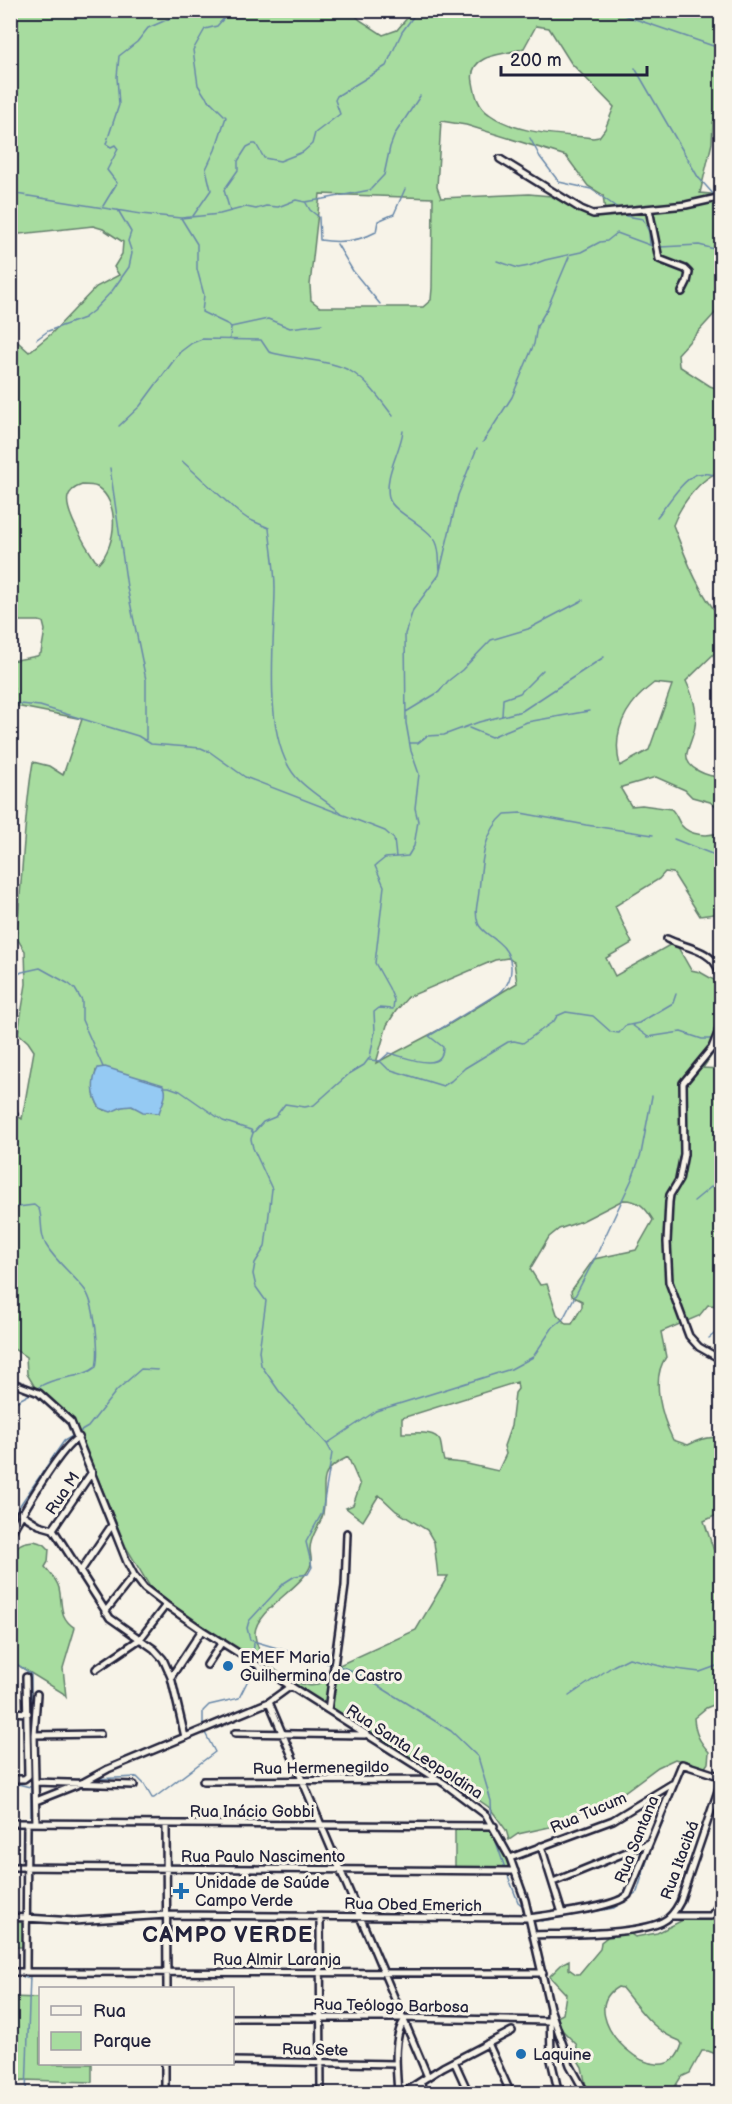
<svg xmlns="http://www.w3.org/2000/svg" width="732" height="2104" font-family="'Balsamiq Sans',sans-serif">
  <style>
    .green { fill: #a7dc9f; stroke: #647f6d; stroke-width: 1.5; fill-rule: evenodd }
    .water { fill: #95caf3; stroke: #6787a9; stroke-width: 1.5 }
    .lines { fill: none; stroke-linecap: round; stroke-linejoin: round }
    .stream { stroke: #6787a9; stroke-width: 1.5 }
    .minor-casing { stroke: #22223b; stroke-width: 10 }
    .minor { stroke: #f7f3e8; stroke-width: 5 }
    .poi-dot { fill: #1f6fb2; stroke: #f7f3e8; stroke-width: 2 }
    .labels { text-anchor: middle; stroke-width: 6; stroke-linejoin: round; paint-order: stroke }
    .street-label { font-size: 16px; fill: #22223b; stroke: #f7f3e8 }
    .poi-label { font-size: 16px; fill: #22223b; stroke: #f7f3e8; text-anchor: start }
    .district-label { font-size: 22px; font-weight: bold; letter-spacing: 1.5px; fill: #22223b; stroke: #f7f3e8 }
  </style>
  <rect width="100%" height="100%" fill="#f7f3e8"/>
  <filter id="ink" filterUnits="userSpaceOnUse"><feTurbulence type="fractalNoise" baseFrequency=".0167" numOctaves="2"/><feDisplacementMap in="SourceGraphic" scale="12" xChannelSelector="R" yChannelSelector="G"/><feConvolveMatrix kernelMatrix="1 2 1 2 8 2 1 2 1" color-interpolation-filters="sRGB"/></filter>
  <g filter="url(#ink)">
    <!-- green -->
    <path class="green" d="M11,11h340l9,9 23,15 14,-5 16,-19h308v96l-1,7 -7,8 -1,21 -12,50 21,2v116h-4l-39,43 1,12 31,20 11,4v81c-21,7 -40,33 -48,54 13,33 25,67 48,93v29l-35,34c7,14 12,29 9,45 -1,9 -6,18 -8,27 -3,16 22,24 34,24v29l-5,1 -6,-5 -18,-5 -7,-7 -29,-13 -34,10 -1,2 10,17 11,-1 29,4c5,4 6,10 10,16 9,11 28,12 40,7v81l-21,3 -27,-43 -8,-1 -6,7 -44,27 17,37 -26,15 9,18 60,-34 16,28 9,2 21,12v63l-3,-1 -15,22 18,1v289l-7,-3 7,-49 -13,-1 -9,11 -38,16 5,25c-16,22 -4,60 7,83l15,5c10,-5 23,-10 33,-6v74l-17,8 13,39 4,7v135l-15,6 -12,10c1,15 5,23 15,34l-1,11 -4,6 -29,-10 -17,8 -35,26 -13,13 -27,4 -20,14 -45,10 -9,6 -3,-10 -16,-22 -33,-23 -97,-57 -159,-100 -51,-41 -24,-40 -33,-80 -13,-24 -23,-36 -21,-18 -9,-15 -1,-17 -15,-10v-235l11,7 12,-68 -6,-9 -10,-9 8,-49 -1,-33 -9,-14c7,-58 7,-117 17,-175l16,4 14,9 19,-56 -71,-14 -1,-11 4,-5 -3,-6v-22l26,-5 4,-3 4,-23 -2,-8 -4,-1h-28v-285l18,16 22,-18 45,-47 23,-12 -5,-8 8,-13 1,-12 -20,-13 -10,-3 -82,9zM536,26l13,2 22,35 43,44 -9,22 -6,8 -6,1c-33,-4 -75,-3 -104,-24 -11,-7 -14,-20 -16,-32 -2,-10 1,-18 11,-23 9,-5 29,-6 40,-11zM441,121l25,4 100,31 22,30 15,9 2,17 -10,5 -22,-9 -22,-12 -22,-2 -88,4 -4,-11zM320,194l113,4 -1,90 -1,12 -8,7h-103l-9,-7 -1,-15zM82,485c4,0 11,0 15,2 24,15 19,58 2,76l-4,-3c-8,-12 -31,-49 -27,-63 2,-7 8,-10 14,-12zM654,683l18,2 -23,65 -29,16c-9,-35 6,-62 34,-83zM508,958l6,4 3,21 -69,42 -72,38 11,-38 9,-14 12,-14 87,-37zM96,1071l47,40c-4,-2 -9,-5 -14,-5 -12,-1 -17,9 -29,2 -8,-13 -7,-22 -4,-37zM623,1200c16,0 22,7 30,20l-17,30 -42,9 -23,32 1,5 10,5v6l-10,17h-6l-9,-10 -10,-30 -7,1 -10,-16 19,-32 10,-8 23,-8zM517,1382l1,7 -3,4 -4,33 -7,20 2,8 -8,17 -35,-8 -19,-2c-2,-6 -2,-14 -4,-20 -6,-12 -28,-7 -38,-8v-15zM348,1457l12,28 -7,20 -7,3 17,13 16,-26 17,16 31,19 7,12 4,34h10l-32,54 -83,38h-3c-3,4 -6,12 -10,15 -14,10 -43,-11 -53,-20 -6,-6 -12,-22 -12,-30 1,-23 46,-45 55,-66 3,-7 0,-12 0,-18 0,-13 10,-23 13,-35 5,-30 -10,-40 25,-57z
      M34,1541l10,3 5,5 -1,13 -3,5c5,6 12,13 14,21 4,17 -1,29 16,40l-12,40 3,29 -3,-4 -52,-32c-1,-23 -6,-99 6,-114 5,-5 10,-5 17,-6z
      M455,1830h39l18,37h-57z
      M721,1914v142l-13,-5h-6l-12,22 -9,4 -10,16h-66l-6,-5h-9l-4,-2 -4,-19 -6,-10 1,-12 -21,-21 -1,-6 8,-4 3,-20 -15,-16 -1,-2 13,-13 6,-3v9l7,5h3l21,-25 1,-7 9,-7 18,-3 7,5 22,-4 32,-16 29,3zM618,1987l4,1c18,22 31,43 58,53l2,3c-16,60 -114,-29 -64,-57z
      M11,1921l11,1 1,25h-12z
      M11,1997l29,1v66h52v18l-69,-2 -12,3z"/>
    <!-- water -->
    <path class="water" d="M105,1067l58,18c6,9 -1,18 -4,28l-16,-1 -11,-6 -10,1 -11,5 -11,-4c-8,-12 -9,-27 -2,-40z"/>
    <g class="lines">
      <!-- stream -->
      <path class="stream" d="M609,10l113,39
        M635,68l63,109 17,19
        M530,138l10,19 19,25 32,7 28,20
        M10,193l131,21 40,4 39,-4 26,-7 10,2 10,-3 12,1 18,-7 9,2 19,-3 46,-9 14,-15 6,-28 5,-13 25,-38
        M306,203l4,7 9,7 1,23c19,3 38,2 56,-8l2,-11 16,-7 11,-25
        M103,206l14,-23 -10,-13 11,-21 -3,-4 -4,2 -5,-3 13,-39 -2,-28 2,-21 18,-14 11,-14 32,-14 16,-4
        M230,211l-6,-21 14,-20v-9l9,-14 6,-3h3l8,14 16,3 23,-9 9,-8 3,-11 25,-19 -5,-14 2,-4 49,-30 16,-34 16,-22
        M622,212l4,4 17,3 6,13 1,12
        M193,216l18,-26 -5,-21 9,-19 11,-33 -21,-21 -7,-11 -5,-35 12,-21 12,-3 9,-10 15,1 6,-7
        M181,218l16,26v25l7,26 -2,17 27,13 2,2
        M337,244l16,27 27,33
        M660,247l39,-2 23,6
        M497,261l21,7 11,-2 16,-6 36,-8 19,-10 7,-1 10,-8 38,14
        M231,327l37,-8 22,9 32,-4
        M230,338l1,-10
        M37,339l11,-8 36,-13 9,-7 19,-20 17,-24 3,-14 -4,-12 3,-9 -13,-22
        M10,354h1
        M119,426l21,-20 40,-54 12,-9 10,-4 59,1 8,12c26,8 65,7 86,22 16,11 26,27 38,42
        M403,431c-3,22 -19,43 -14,67 3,14 39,28 47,44 4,8 3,20 4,28
        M483,442l29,-45 22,-53 3,-18 10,-17 22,-52
        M182,461l56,51 10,7 21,9c2,20 6,40 6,60 0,51 -14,149 21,189 11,13 33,26 47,37
        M110,468l17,119 19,93v60
        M657,517c10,-12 26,-38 40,-43 7,-2 17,1 25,2
        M10,703l30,3 98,30 13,8 50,4 9,4 35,25 140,54 9,8 2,18
        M406,712l33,-20 9,-11 14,-11 29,-30 37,-11 55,-29
        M502,716l1,-17 17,-6 23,-23
        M469,728l22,9 36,-15 62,-11
        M410,743h8l9,-7 17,-1 35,-13 43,-11 82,-54
        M674,839l48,19
        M10,978l12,-6 18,-4 29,16 6,5 7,12v19l21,47
        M632,1025l16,12 33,-5 21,7h10
        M369,1060l11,1 8,8 55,17 8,-5 14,-13 43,-26 6,-1 9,2 31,-22 3,-5 9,-4 27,4 18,16 8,1 6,-7 14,-3 34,-20 3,-9
        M380,1061l9,-8c15,3 54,22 54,-6l-14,-11 73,-45c14,-15 11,-37 -4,-49 -6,-6 -18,-11 -20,-19 -4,-12 0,-20 1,-32 3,-28 3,-57 26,-77l16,-1 65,12 67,10
        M163,1087h6l11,4 43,30 28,9 2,3
        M694,1201l23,-19 5,-9
        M10,1208l24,-3 5,4c4,11 0,24 7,36 10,17 27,29 39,45 10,14 15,61 11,77 -17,14 -42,7 -61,23
        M709,1338l13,-10
        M716,1390h6
        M10,1405l22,-12
        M328,1443l48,-32 135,-42 22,-12 20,-30 10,-8 33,-63 36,-77 9,-25 11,-58
        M10,1510l6,1 48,-70 24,-14 29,-37 24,-21 17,1
        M253,1659l1,-16
        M10,1663l7,1 14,10v146
        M331,1664l-81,-24 -3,-12 2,-7 35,-38 11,-7 13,-2 4,-7 -6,-25 16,-29 10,-60 -5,-9 -48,-53 -18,-26 -2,-14 7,-50 -10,-14 -3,-13 2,-11 10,-16 7,-58 -19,-41 -2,-9 2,-6 10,-11 12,-5 10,-13 20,3 9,-2 35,-31 15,-9 6,-8 5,-26 -1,-19 5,-4 14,1 1,-9 -5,-12 -14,-25 9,-77 -9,-20 10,-8 23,-2 6,-10 4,-25 -3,-13 4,-34 -8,-23 -5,-28 -1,-89 8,-24 26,-35 19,-80 19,-47
        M336,1665l20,7 95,59 27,26 13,44 1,21
        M569,1696l44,-30 16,-8 39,10 32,4 22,-8
        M94,1779l43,-2 7,7 8,14h2l61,-46 -12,-23v-18l6,-6 30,-7 9,-18 4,-17
        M62,1780l22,-1
        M10,1782l20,5
        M494,1836l11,32
        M30,1865l1,-40
        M507,1873l11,29 7,6
        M30,1916v-46
        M538,1919l3,2 73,-13 23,-16 13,-41 15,-34
        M29,1970l1,-49
        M17,1975l13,4
        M26,2094l4,-119"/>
      <!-- minor casing -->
      <g class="minor-casing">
        <path id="minor" d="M500,159l81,50 12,5 93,-9 36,-8
          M649,209l10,50 26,10 4,4 -2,9 -5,10
          M10,810h2
          M667,939c18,9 46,10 52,33 2,8 1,16 3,24
          M722,1012l-4,21 -6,15 -29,35 1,71 -5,26 -9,15 -1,7 -2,40 2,40 20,54 10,11 23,13
          M10,1111l4,3
          M10,1382l29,11 32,29 56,140 7,13 10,13 22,17 36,25 243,154 41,31 24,43 15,42 25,108 20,57 16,29
          M20,1513l19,12 14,4
          M53,1529l57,89 44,31 9,10 8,18 14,60
          M53,1529l39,-57
          M10,1535c12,-21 50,-88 69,-98
          M80,1572l32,-47
          M105,1612l29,-37
          M207,1665l15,-23
          M96,1669l44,-30 26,-34
          M171,1677l31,-47
          M269,1702l159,375
          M328,1710l17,-124 2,-53
          M10,1712l18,1
          M235,1733l130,2
          M34,1735l66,-1
          M10,1779h14l4,-3 -2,-99
          M203,1781l236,-1
          M35,1782l99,3
          M36,1801l48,-19 24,-13 161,-67 22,-16
          M10,1823l484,3
          M36,1823l-2,-88 3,-41
          M166,1825l1,163
          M541,1846l21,67
          M510,1858l103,-38 59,-36
          M10,1867l505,4
          M553,1882l96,-39
          M671,1916h40l11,-15
          M10,1917l64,4 92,-6 362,3c21,-3 86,-10 100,-23l54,-131 40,13
          M320,1917l1,177
          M533,1935c32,-1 102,0 129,-13 9,-4 14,-12 18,-20l42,-123
          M10,1972l533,1
          M26,1972l1,-149
          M550,2009l1,51 8,34
          M232,2018h171l146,3
          M488,2043l23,51
          M232,2061l164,3
          M454,2061l15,33
          M420,2082l5,12
          M165,2094v-30
          M398,2094c-1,-21 -6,-56 6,-73
          M401,2094l42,-27 69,-36"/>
      </g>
      <!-- minor -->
      <use href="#minor" class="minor"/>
    </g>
  </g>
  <!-- markers -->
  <g class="poi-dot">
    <circle cx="228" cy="1666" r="6"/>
    <path d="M178 1882h6v6h6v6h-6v6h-6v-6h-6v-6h6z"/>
    <circle cx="521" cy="2054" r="6"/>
  </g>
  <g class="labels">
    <!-- street labels -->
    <g class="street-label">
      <text transform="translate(62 1493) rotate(-56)" y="6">Rua M</text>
      <text transform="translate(415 1751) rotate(33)" y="6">Rua Santa Leopoldina</text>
      <text transform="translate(321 1767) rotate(-1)" y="6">Rua Hermenegildo</text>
      <text x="252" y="1817">Rua Inácio Gobbi</text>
      <text transform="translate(588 1812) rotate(-23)" y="6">Rua Tucum</text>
      <text transform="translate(636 1839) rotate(-68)" y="6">Rua Santana</text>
      <text x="263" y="1862">Rua Paulo Nascimento</text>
      <text transform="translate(679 1860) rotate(-70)" y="6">Rua Itacibá</text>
      <text transform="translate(413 1904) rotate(1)" y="6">Rua Obed Emerich</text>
      <text x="277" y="1965">Rua Almir Laranja</text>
      <text transform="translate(391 2005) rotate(1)" y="6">Rua Teólogo Barbosa</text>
      <text transform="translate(315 2049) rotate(1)" y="6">Rua Sete</text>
    </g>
    <!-- poi labels -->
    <g class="poi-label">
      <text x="240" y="1663">EMEF Maria<tspan x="240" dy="18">Guilhermina de Castro</tspan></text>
      <text x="195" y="1888">Unidade de Saúde<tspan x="195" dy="18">Campo Verde</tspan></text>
      <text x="533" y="2060">Laquine</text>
    </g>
    <!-- district labels -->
    <g class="district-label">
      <text x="228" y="1942">CAMPO VERDE</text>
    </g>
  </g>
  <!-- margin -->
  <rect width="732" height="2104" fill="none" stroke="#f7f3e8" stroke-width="36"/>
  <rect x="18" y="18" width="696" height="2068" fill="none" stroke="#22223b" stroke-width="2" filter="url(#ink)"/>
  <!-- legend -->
  <rect x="39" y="1987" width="195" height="78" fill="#f7f3e8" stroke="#a29fa3" stroke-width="1.5"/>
  <rect x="51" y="2006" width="30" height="9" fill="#f7f3e8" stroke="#a29fa3" stroke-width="1.5"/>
  <text x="93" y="2017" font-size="18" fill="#22223b">Rua</text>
  <rect x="51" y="2032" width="30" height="18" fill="#a7dc9f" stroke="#a29fa3" stroke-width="1.5"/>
  <text x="93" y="2047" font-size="18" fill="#22223b">Parque</text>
  <!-- scale -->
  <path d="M501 66v9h146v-9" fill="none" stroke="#22223b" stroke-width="3"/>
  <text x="510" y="66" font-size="18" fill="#22223b" stroke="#f7f3e8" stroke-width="4.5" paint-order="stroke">200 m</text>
</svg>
